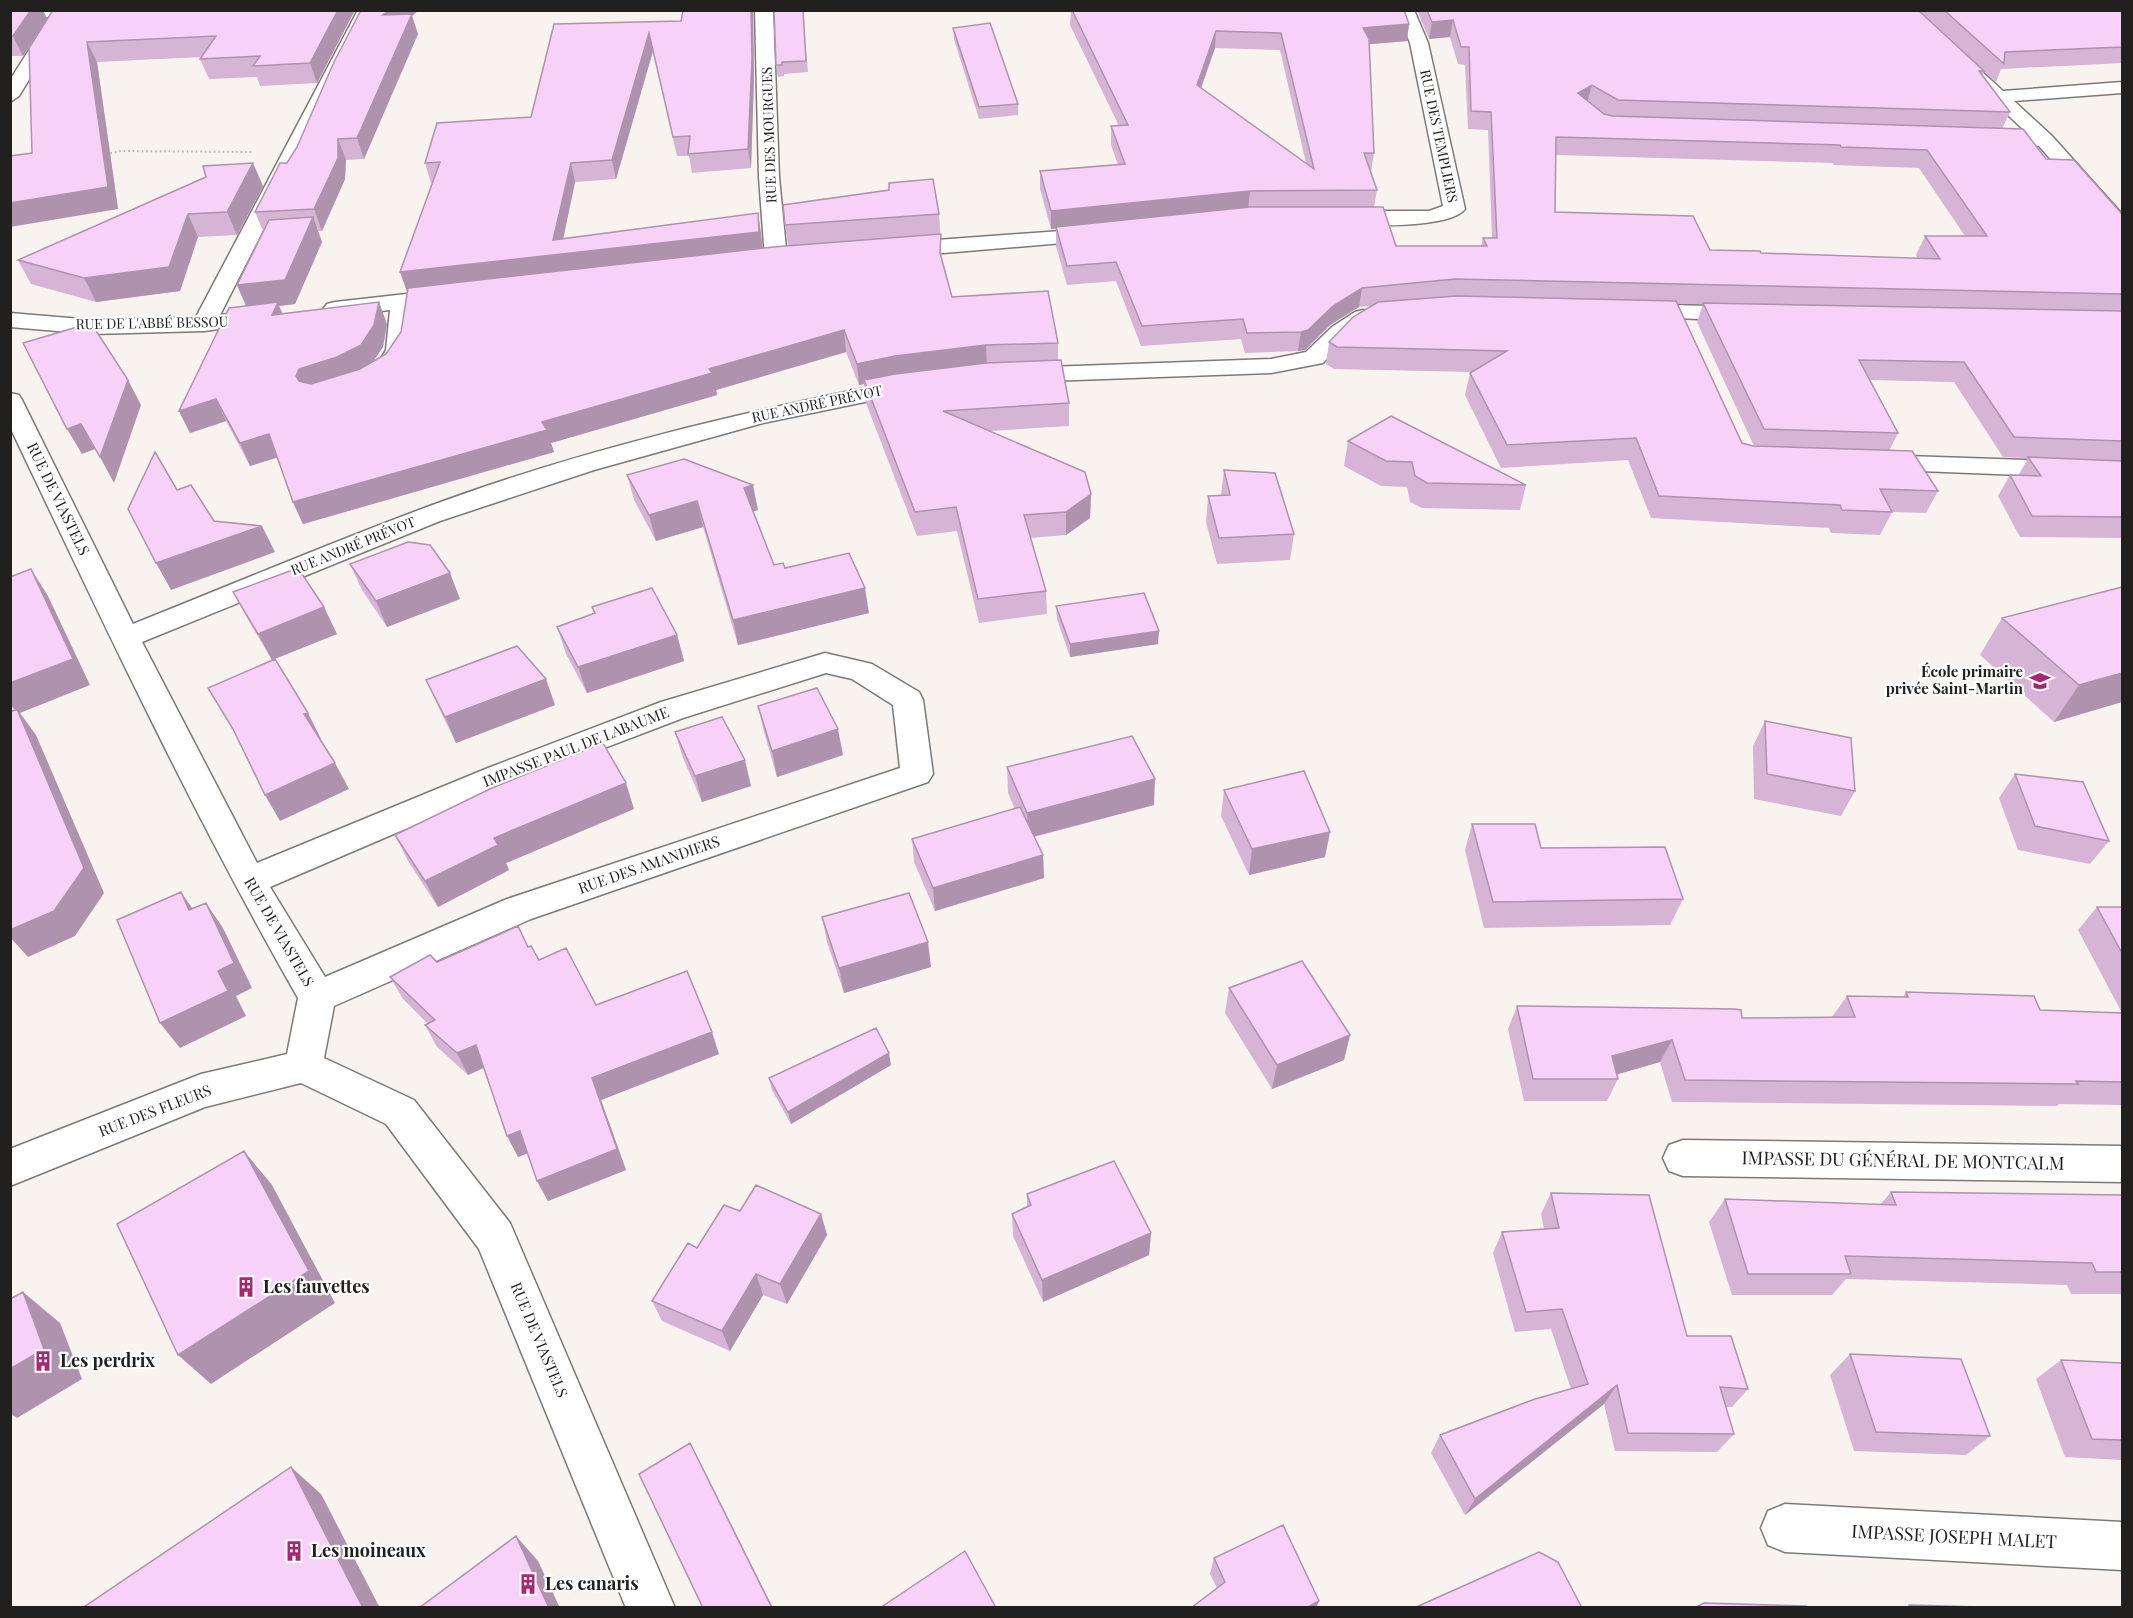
<svg xmlns="http://www.w3.org/2000/svg" width="2133" height="1618" font-family="'Playfair Display',serif">
  <style>
    .lines { fill: none; stroke-linecap: round; stroke-linejoin: round }
    .street-casing { stroke: #7d7975; stroke-width: 3 }
    .path { stroke: #b2aeab; stroke-width: 2; stroke-dasharray: 1.5 3; stroke-linecap: butt }
    .street { fill: #fff; fill-rule: evenodd }
    .wall { fill: #d5b4d5; fill-rule: evenodd }
    .shaded-wall { fill: #ae92ae }
    .building { fill: #f8d1f8; stroke: #ae92ae; stroke-width: 1.5; fill-rule: evenodd }
    .labels { text-anchor: middle; stroke-width: 4.5; stroke-linejoin: round; paint-order: stroke }
    .far-street-label { font-size: 14px; fill: #22201f; stroke: #fff }
    .street-label { font-size: 15px; fill: #22201f; stroke: #fff }
    .poi-label { font-size: 15px; font-weight: bold; fill: #22201f; stroke: #fff; text-anchor: end }
    .near-street-label { font-size: 18px; fill: #22201f; stroke: #fff }
    .near-poi-label { font-size: 18px; font-weight: bold; fill: #22201f; stroke: #fff; text-anchor: start }
  </style>
  <rect width="100%" height="100%" fill="#f8f3ef"/>
  <g class="lines">
    <!-- street casing -->
    <g class="street-casing">
      <path id="street" d="M10,10h143l-8,5 -135,3z
        M358,10h17l-155,305 46,-5 8,2 4,5 -4,5 -70,9 -111,3 -83,-7v-14l83,7 103,-3z
        M755,10h18l6,167 8,82 -3,5h-16l-3,-5 -6,-82z
        M1397,10h17l14,33 37,166c-14,20 -109,18 -132,13l-3,-5 3,-5 8,-1h88l14,-5 -33,-163z
        M1896,10h19l88,81 119,-9v11l-108,8 38,35 70,78v18l-8,-1 -75,-85 -60,-4 -3,-4 10,-6 41,1z
        M52,22l9,5 -42,69 -9,6v-22l36,-57z
        M1102,228l8,1 3,5 -3,5 -214,18 -8,-2 -3,-5 3,-5 8,-2z
        M451,289l8,2 3,5 -3,5 -46,6c-1,25 -2,79 -41,69l-3,-5 11,-11 6,-10 4,-40 -55,6 -8,-2 -4,-5 4,-5 8,-2z
        M1635,304l111,3 8,2 4,5 -4,5 -8,2 -119,-5 -4,-5 4,-5z
        M1363,310l8,2 4,5 -27,20 -25,26 -52,10 -251,9 -9,-2 -3,-5 3,-5 9,-2 251,-9 35,-7 26,-25 23,-15z
        M909,379l9,2 3,5 -3,5 -155,32 -169,47 -154,51 -298,121 115,221 231,-95 173,-66 164,-49 47,11 47,28 4,8 10,74 -5,8 -397,137 -197,87 -10,52 90,42 96,123 165,385h-49l-147,-359 -93,-125 -85,-41 -96,24 -195,79v-37l191,-75 86,-20 11,-56c-106,-185 -196,-378 -288,-571v-34l9,2 3,5 111,224c95,-38 190,-78 286,-114 159,-60 324,-98 490,-131zM826,673l26,6 41,26 7,63 -393,131 -182,78 -55,-90 240,-103 173,-66z
        M1877,455l245,8v16l-254,-10 -4,-6 4,-6z
        M1683,1140l439,6v36l-439,-6 -14,-5 -6,-13 6,-13z
        M1785,1504l337,18v48l-337,-18 -17,-7 -7,-17 7,-17z"/>
    </g>
    <!-- path -->
    <path class="path" d="M106,154l15,-3 133,1"/>
    <!-- street -->
    <use href="#street" class="street"/>
  </g>
  <!-- wall -->
  <path class="wall" d="M10,10h33l4,9 -24,37h-13z
    M53,10h302l-38,73 -57,3 -3,-9 -48,2 -9,-20 2,-2 -105,5 21,147 -86,-56z
    M683,10h70l1,68 -3,90 -59,5 -3,-17h-12l-24,-105 -37,128 -41,3 -12,57 195,-26 4,35 26,-2 -3,-21 154,-11 3,45 10,38 106,46v17l11,43v23l-79,5 101,63 -1,24 -24,17 -36,3 16,53 1,23 -68,9 -22,-92 -40,5 -51,-133 -2,-19 -5,1 -13,-33 -130,38 1,5 -166,48 3,9 -251,72 -10,-22 -16,-45 -27,9 -24,-45 -36,12 -11,-22 67,-105 -9,-21 26,-54 -8,-19 32,-49 10,-16 115,-131 6,18 -54,125 -18,1 -1,19 -23,52h-4l4,11 -27,62 -16,2 4,8 104,10 -4,23 -10,15 13,-8 15,-22 32,-150 -2,1 -6,-20 106,-46 150,-96z
    M774,10h29l5,62 -24,2v2l-6,1 -2,-12z
    M1071,10l338,14 -2,17 -38,3 5,109 -3,19 6,18 -3,17 22,39h85l2,-8h9l-4,-108 -20,-1 -3,-64 -7,-1 -8,-27 -21,2 -12,-29h501l66,61 -2,5 28,36 -8,17 120,85v324l-102,-1 -22,-41 12,-21 8,1 10,-18 -25,-1 -49,-75 -84,-2 28,53 -9,18 49,40 -12,22 -34,-1 -12,23 -49,-2 -2,-5 -178,-10 -23,-58 -127,8 -36,-73 5,-22 1,-1 -137,-3 -8,-5 3,-22 42,-36 -12,1 -29,18 -25,25 -7,1 -53,2 -4,-14 -100,7 -25,-65 -49,4 -11,-39v-17h-5l-11,-40v-18l78,-6 -7,-20v-19h8l-49,-101zM1215,48l65,2 26,113 -105,-75zM1556,155l277,8 1,2 85,3 46,68h-40l-9,19 2,4 -157,-6 -51,-3 -155,-38zM1677,304h26l-6,18 57,124 -12,-3z
    M1919,10h203v53l-121,6 -5,13z
    M953,28l65,76v11l-39,4 -25,-80z
    M263,186l-26,49 -39,2 -18,54 -84,11 -65,-18 -13,-24z
    M1348,441l178,44 -6,25 -98,-2 -12,-6 -3,-15 -26,-1 -37,-20z
    M1224,470l70,64 -4,26 -73,4 -11,-42 2,-26 13,-1z
    M627,475l131,35 -5,1 21,54 11,3 84,45 -131,32 -35,-118 -47,14 -22,-41z
    M350,564l110,35 -73,28 -25,-37z
    M2122,587v115l-68,20 -74,-67 22,-37z
    M233,592l104,42 -65,26 -25,-42z
    M1056,606l102,38 -88,13 -13,-38z
    M592,607l85,28 7,26 -97,32 -21,-39 -9,-27 37,-13z
    M426,680l129,25 -99,38 -18,-37z
    M758,706l85,49 -66,22 -13,-45z
    M1765,721l90,70 -14,25 -87,-17 -1,-53z
    M675,732l76,54 -49,16 -19,-44z
    M1007,767l147,38 -120,32 9,18 1,23 -109,33 -21,-49 -2,-23 103,-30 -7,-16z
    M2015,774l94,67 -19,23 -72,-14 -19,-52z
    M1224,790l101,67 -76,18 -28,-59z
    M634,809l-128,54 3,7 -71,37 -30,-46 -13,-26z
    M1472,824l69,24 142,51 -13,26 -186,3 -19,-78z
    M2097,907h25v198l-63,-1 -2,2 -385,-4 -12,-40 -43,12 1,5 -11,22h-83l-16,-72 9,-23 225,12 90,-1 15,-21 56,1 3,-5 134,18 82,3 -44,-83z
    M822,917l109,50 -87,26 -17,-51z
    M528,947l11,13 57,45 123,49 -118,46 25,70 -78,31 -11,-20 -9,-28 -10,4 -34,-89 -16,7 -31,-28 -12,-22 3,-1 -25,-25 -13,-22 47,-15z
    M1229,988l121,47 -6,25 -72,29 -47,-76z
    M891,1065l-100,59 -19,-34 -3,-12z
    M1891,1192l231,3v99h-51l-4,-9 -221,-6 -14,16h-100l-23,-73 16,-23 155,6z
    M1551,1193l136,143 61,53 -16,18h-6l8,27 -17,18 -102,-1 -11,-47 -139,111 -34,-62 9,-18 131,-46 -20,-60 -36,3 -22,-79 9,-21 42,-3 -3,-15z
    M1027,1194l124,39 -2,22 -106,47 -30,-66 -1,-22 15,-7z
    M740,1211l81,3 6,21 -40,69 -24,-9 -33,56 -68,-30 -10,-20 45,-53z
    M1850,1354l140,82 -24,19 -112,-4 -24,-76z
    M2061,1360l61,3v97l-57,-3 -29,-78z
    M1214,1558l105,43 -3,7h-125l26,-20 -7,-14z"/>
  <!-- shaded-wall -->
  <path class="shaded-wall" d="M31,10h12l4,9 -24,37 -10,-20z
    M338,10h17l-38,73 -7,-20z
    M389,10h30l-7,6 6,18 -54,125 -7,-21 26,-123z
    M751,10h2v3l1,65 -3,90 -3,-19z
    M1453,20l-3,17 -21,2 3,-17z
    M1409,24l-2,17 -46,4 2,-17z
    M1216,31l-1,17 -19,54 1,-17z
    M649,33l4,18 -37,128 -4,-19z
    M87,42l10,20 21,147 -108,18v-24z
    M1592,85l-5,18 -9,-10z
    M338,139l8,21 -1,19 -23,52 -8,-22z
    M253,163l10,23 -26,49 -10,-23z
    M571,163l4,19 -15,72 198,-41 3,20 2,19 -356,40 -7,-20 153,-32z
    M1250,191l-2,19 -197,19v-18z
    M188,214l10,23 -18,54 -84,11 -12,-24z
    M313,217l9,25 -27,62 -16,2 8,18 -15,-9 -24,-5 -11,-25z
    M1362,288l-3,19 -29,18 -25,25 -7,1 3,-19 32,-26z
    M379,302l8,22 -4,23 -14,20 -64,31 -9,-22 3,-7z
    M844,330l2,22 -130,38 1,5 -166,48 3,9 -251,72 -10,-22 416,-133z
    M986,345l1,22 -123,13v4l-5,1 -2,-21 38,-8z
    M128,380l13,25 -27,78 -14,-26z
    M216,399l10,22 -36,12 -11,-22z
    M81,424l14,25 -13,5 -15,-25z
    M269,434l10,23 -29,9 -10,-23z
    M753,485l5,25 -9,3 -5,-25z
    M1091,494l-1,24 -24,17v-23z
    M697,501l6,26 -47,14 -7,-26z
    M262,526l13,26 -104,38 -15,-27z
    M31,569l17,27 42,89 -70,28 16,22 68,158 -29,43 -47,21 -18,-20 8,-223 -8,-10v-21z
    M450,573l10,26 -73,28 -11,-26z
    M865,588l4,25 -131,32 -5,-25z
    M324,607l13,27 -65,26 -14,-26z
    M1159,631l-1,13 -88,13v-13z
    M677,635l7,26 -97,32 -9,-26z
    M2122,673v29l-68,20 25,-37z
    M546,679l9,26 -99,38 -11,-26z
    M308,713l13,26 -3,1 -14,-26z
    M838,729l5,26 -66,22 -5,-26z
    M745,760l6,26 -49,16 -7,-26z
    M335,763l14,26 -69,32 -15,-26z
    M1155,779l-1,26 -126,33 -1,-25z
    M626,783l8,26 -128,54 3,7 -71,37 -13,-26 69,-43z
    M1330,832l-5,25 -76,18 3,-26z
    M1043,855l1,23 -109,33 -2,-23z
    M181,892l18,26 -10,-8z
    M206,903l17,25 29,60 -16,8 10,20 -66,32 -20,-25z
    M928,942l3,25 -87,26 -5,-25z
    M712,1032l7,22 -118,46 25,70 -78,31 -11,-20 55,-103z
    M1350,1035l-6,25 -72,29 5,-24z
    M1672,1040l-12,22 -59,17 11,-23z
    M476,1045l11,21 -19,9 -11,-22z
    M889,1053l2,12 -100,59 -3,-12z
    M520,1131l11,21 -13,5 -11,-21z
    M244,1151l28,34 63,118 -124,81 -33,-29z
    M821,1214l6,21 -40,69 -7,-20z
    M1151,1233l-2,22 -106,47 -1,-22z
    M756,1274l7,21 -33,56 -8,-20z
    M23,1292l37,31 22,56 -65,39 -7,-5v-44z
    M1617,1385l-13,19 -139,111 10,-16z
    M690,1443l10,19 73,146h-1z
    M291,1467l30,27 59,114h-17z
    M516,1536l22,25 22,47h-11z
    M1319,1601l-3,7h-10z"/>
  <!-- building -->
  <path class="building" d="M10,10h21l-18,26h-3z
    M53,10h285l-28,53 -57,3 7,-10 -60,3 16,-23 -129,6 21,145 -98,16v-47l22,-3 -3,-105z
    M361,10h28l-6,5 29,-1 -55,124 -19,1v19l-24,51 -59,3 25,-49h7l10,-16 37,-85z
    M683,10h68l1,49 -4,90 -60,5 2,-18 -17,1 -24,-104 -37,127 -41,3 -18,77 205,-27 1,19 -359,40 40,-110 -15,1 12,-40 94,-6 23,-93 127,-3z
    M774,10h29l3,51 -24,1v3h-6z
    M1072,10h332l5,14 -46,4 6,11 5,114h-10l13,37 -127,1 -199,20 -11,-40 85,-7 -14,-38 17,-1zM1216,31l65,2 33,136 -117,-84z
    M1427,10h491l66,61h-5l31,41 -392,-12 -26,-15 -14,8 26,21 9,2 410,13 23,30 28,1 48,54v80l-667,-15 -93,9 -29,18 -25,24 -7,2 -54,1 -4,-14 -101,7 -26,-64 -49,4 -11,-39 194,-20h133l13,39h91l-4,-8h14l-6,-126 -20,-1 -2,-64h-8l-8,-27 -21,2zM1556,137l284,8 1,2 86,3 60,86h-62l15,23 -179,-6 -1,-2 -50,-1 -17,-34 -138,-4z
    M1944,10h178v37l-117,5 -1,12z
    M990,23l28,81 -39,3 -26,-79z
    M253,163l-26,49 -39,2 -19,53 -85,11 -66,-18 188,-83 -3,-11z
    M933,179l6,35 -154,11 -2,-20 106,-15v-7z
    M313,217l-28,63 -48,5 32,-65z
    M941,234l-1,19 12,44 96,-6 10,52 -72,2 -91,11 -38,8 -13,-34 -135,39 3,4 -170,49 5,8 -254,72 -24,-68 -29,9 -24,-44 -37,12 50,-103 49,-6 -6,13 107,-13 -5,23 -13,20 -24,12 -38,12 -3,7 3,5 12,3 49,-15 26,-15 15,-22 7,-44 365,-41z
    M1456,296l220,5 66,142 11,3 159,5 26,40 -58,-2 12,23 -50,-2 -2,-5 -181,-9 -23,-58 -129,7 -37,-72 37,-22 -170,-4 -8,-5 24,-25 25,-15z
    M1703,303l419,8v130l-108,-4 -50,-75 -105,-2 39,73 -134,-4z
    M91,323l37,57 -28,77 -19,-33 -14,5 -44,-86z
    M1061,360l8,43 -126,8 142,61 6,22 -25,18 -42,3 22,76 -68,8 -22,-92 -41,5 -51,-132 31,-6 91,-11z
    M1391,416l135,69 -99,-2 -12,-7 -3,-14 -26,-1 -38,-20z
    M155,452l22,38 14,-5 23,36 48,5 -106,37 -28,-54z
    M2028,457l94,4v56l-90,-1 -22,-41 31,1z
    M684,459l69,26 -9,3 30,77 9,-2 2,5 64,-15 16,35 -132,32 -36,-119 -48,14 -22,-40z
    M1224,470l51,3 19,61 -75,4 -11,-42 22,-1z
    M408,542l22,3 20,28 -74,28 -26,-37z
    M298,568l26,39 -66,27 -25,-42z
    M31,569l42,90 -63,24v-106z
    M2122,587v86l-43,12 -77,-67z
    M652,588l25,47 -99,32 -21,-40 38,-14 -3,-6z
    M1144,593l15,38 -89,13 -14,-38z
    M517,646l29,33 -101,38 -19,-37z
    M275,659l33,54 -4,1 31,49 -70,32 -32,-66 -25,-41z
    M817,688l21,41 -66,22 -14,-45z
    M17,709l67,159 -30,43 -44,19v-218z
    M722,717l23,43 -50,16 -20,-44z
    M1765,721l86,17 4,53 -88,-17z
    M1132,736l23,43 -128,34 -20,-46z
    M603,743l23,40 -132,55 4,7 -73,36 -30,-46 97,-47z
    M1304,771l26,61 -78,17 -28,-59z
    M2015,774l68,8 26,59 -74,-15z
    M1020,807l23,48 -110,33 -21,-49z
    M1472,824h63l6,24 124,-1 18,52 -190,3z
    M181,892l8,18 17,-7 28,60 -16,8 10,20 -68,32 -43,-103z
    M909,893l19,49 -89,26 -17,-51z
    M2097,907h25v46z
    M518,926l10,21 3,-1 8,14 27,-12 30,57 91,-34 25,61 -120,46 25,71 -80,32 -17,-50 -13,5 -31,-91 -19,8 -32,-28 10,-5 -45,-43 40,-22 7,7z
    M1302,961l48,74 -73,30 -48,-77z
    M1906,992l128,4 6,14 82,3v69l-46,-1 2,3 -393,-4 -13,-40 -60,16 6,23h-85l-16,-73 218,3 6,1 1,8 113,-1 -8,-21 61,1z
    M876,1028l13,25 -101,59 -19,-34z
    M244,1151l65,120 -131,84 -61,-131z
    M1114,1161l37,72 -109,47 -30,-66 19,-9 -4,-11z
    M756,1185l65,29 -41,70 -24,-10 -34,57 -70,-30 36,-58 9,5 27,-43 16,6z
    M1891,1192l231,3v77h-26l-4,-9 -247,-7 6,18h-103l-23,-75 171,6z
    M1551,1193l98,2 38,141h44l17,53 -28,-2 14,47 -106,-1 -11,-48 -142,114 -35,-64 95,-36 53,-15 -26,-75 -36,3 -24,-80 57,-4z
    M23,1292l21,57 -34,20v-70z
    M1850,1354l111,5 29,77 -114,-4z
    M2061,1360l61,3v77l-30,-1z
    M690,1443l82,165h-69l-64,-134z
    M291,1467l72,141h-279v-1z
    M1283,1525l36,76 -13,7h-115l34,-26 -11,-24z
    M516,1536l33,72h-130z
    M965,1551l31,57h-116z
    M1539,1552l19,10 24,46h-168z
    M1704,1603l102,3 1,2h-113z
    M1909,1605l108,3h-108z
    M2101,1607h21v1h-20z"/>
  <!-- icons -->
  <defs>
    <g id="school-bare" transform="scale(1.62)"><path d="M0-5L7-2L0 1L-7-2ZM-4 1L0 2.5L4 1V4Q0 6-4 4Z" fill="#a82775" stroke="#fff" stroke-width="2.5" paint-order="stroke"/></g>
    <g id="building-bare" transform="scale(1.62)"><path d="M-4-6H4V6H1V3H-1V6H-4ZM-2.5-4.3h1.7v1.8h-1.7ZM.8-4.3h1.7v1.8H.8ZM-2.5-1h1.7V.8h-1.7ZM.8-1h1.7V.8H.8Z" fill="#a82775" stroke="#fff" stroke-width="2.5" paint-order="stroke"/></g>
  </defs>
  <g fill-rule="evenodd">
    <use href="#school-bare" x="2040" y="681"/>
    <use href="#building-bare" x="246" y="1287"/>
    <use href="#building-bare" x="43" y="1361"/>
    <use href="#building-bare" x="294" y="1551"/>
    <use href="#building-bare" x="528" y="1584"/>
  </g>
  <g class="labels">
    <!-- far-street labels -->
    <g class="far-street-label">
      <text transform="translate(769 135) rotate(-92)" y="5">RUE DES MOURGUES</text>
      <text transform="translate(1439 136) rotate(78)" y="5">RUE DES TEMPLIERS</text>
      <text transform="translate(152 323) rotate(-1)" y="5">RUE DE L'ABBÉ BESSOU</text>
      <text transform="translate(817 404) rotate(-12)" y="5">RUE ANDRÉ PRÉVOT</text>
      <text transform="translate(353 546) rotate(-22)" y="5">RUE ANDRÉ PRÉVOT</text>
    </g>
    <!-- street labels -->
    <g class="street-label">
      <text transform="translate(58 499) rotate(64)" y="5">RUE DE VIASTELS</text>
      <text transform="translate(576 747) rotate(-21)" y="5">IMPASSE PAUL DE LABAUME</text>
      <text transform="translate(649 865) rotate(-19)" y="5">RUE DES AMANDIERS</text>
      <text transform="translate(279 932) rotate(60)" y="5">RUE DE VIASTELS</text>
      <text transform="translate(155 1111) rotate(-21)" y="5">RUE DES FLEURS</text>
      <text transform="translate(539 1340) rotate(67)" y="5">RUE DE VIASTELS</text>
    </g>
    <!-- poi labels -->
    <g class="poi-label">
      <text x="2023" y="677">École primaire<tspan x="2023" dy="17">privée Saint-Martin</tspan></text>
    </g>
    <!-- near-street labels -->
    <g class="near-street-label">
      <text transform="translate(1903 1161) rotate(1)" y="6">IMPASSE DU GÉNÉRAL DE MONTCALM</text>
      <text transform="translate(1954 1537) rotate(3)" y="6">IMPASSE JOSEPH MALET</text>
    </g>
    <!-- near-poi labels -->
    <g class="near-poi-label">
      <text x="263" y="1293">Les fauvettes</text>
      <text x="60" y="1367">Les perdrix</text>
      <text x="311" y="1557">Les moineaux</text>
      <text x="545" y="1590">Les canaris</text>
    </g>
  </g>
  <!-- border -->
  <rect width="2133" height="1618" fill="none" stroke="#22201f" stroke-width="24"/>
</svg>
